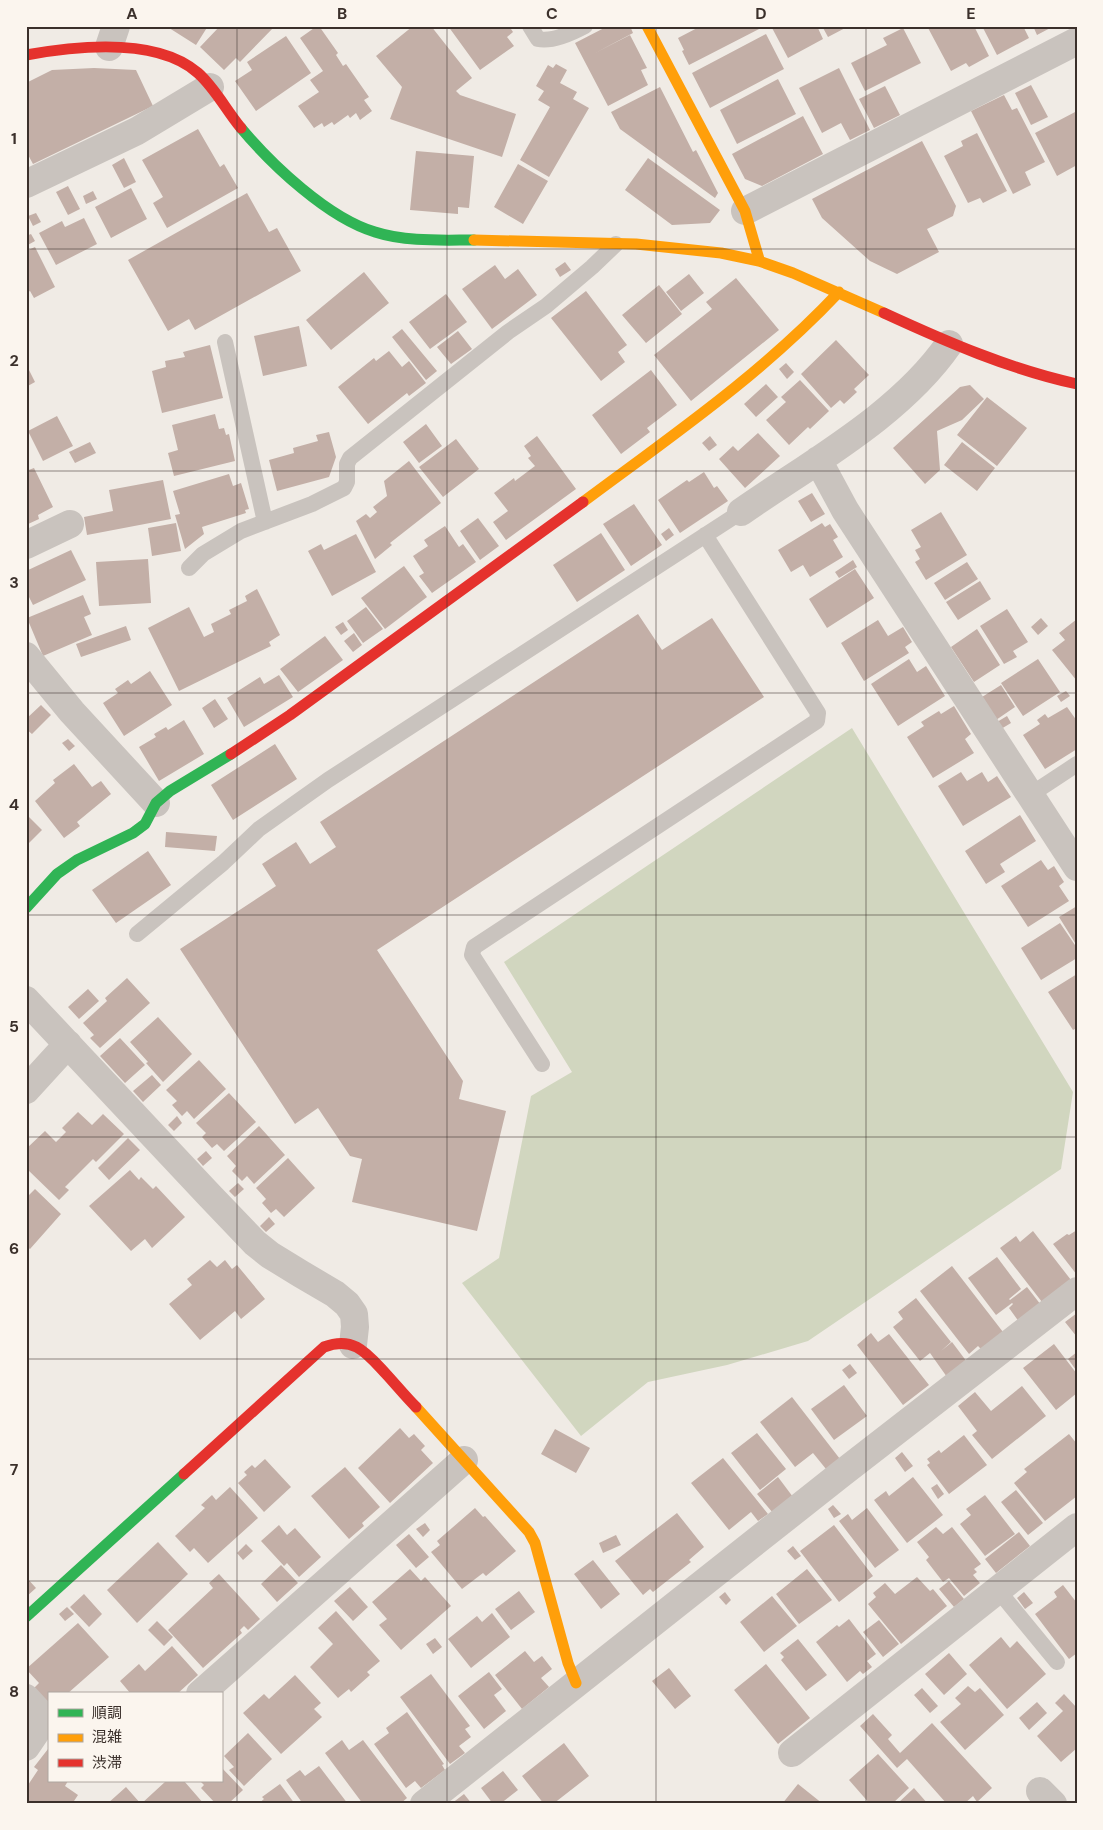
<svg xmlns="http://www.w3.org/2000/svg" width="1103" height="1830" font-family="'DM Sans','Noto Sans JP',sans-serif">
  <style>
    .green { fill: #d1d6bf }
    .building { fill: #c3afa7 }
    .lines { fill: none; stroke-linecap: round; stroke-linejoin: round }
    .lane { stroke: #c9c3be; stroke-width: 16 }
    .street { stroke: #c9c3be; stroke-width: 28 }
    .fast { stroke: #30b455; stroke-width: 11 }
    .slow { stroke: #ff9f0a; stroke-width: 11 }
    .jam { stroke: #e5322d; stroke-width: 11 }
    .grid { fill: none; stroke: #3b302b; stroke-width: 1; stroke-opacity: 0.55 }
    .neatline { fill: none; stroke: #3b302b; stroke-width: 2 }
    .grid-label { font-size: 16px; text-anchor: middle; font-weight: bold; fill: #3b302b }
  </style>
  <rect width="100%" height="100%" fill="#f0ebe5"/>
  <!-- green -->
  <path class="green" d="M852,728l221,364 -12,77 -253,172 -81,24 -79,17 -67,54 -119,-153 37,-25 32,-162 41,-24 -68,-110z"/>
  <!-- building -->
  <path class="building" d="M166,26h42l-12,19z
    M220,26h55l-35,36 -4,-4 -12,12 -24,-23z
    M317,26h2l19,27 -2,2 7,11 3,-2 23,33 -5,3 8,11 -12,9 -4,-7 -6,5 -2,-3 -14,10 -2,-3 -8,5 -2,-4 -8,5 -16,-22 21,-14 -9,-12 13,-9 -23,-33z
    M413,26h18l41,52 -16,13 4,4 56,19 -14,43 -112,-38 12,-32 -26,-31z
    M448,26h61l4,6 -6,5 7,9 -34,24z
    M608,26h22l3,7 -38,20 35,-18 17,33 -6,2 7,15 -40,21 -33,-63z
    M701,26h59l1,2 -72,37 -7,-14 2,-1 -6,-12z
    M771,26h46l6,13 -35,19z
    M822,26h27l-21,11z
    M927,26h47l15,30 -20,11 -3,-4 -15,8z
    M982,26h41l6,12 -32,17z
    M1033,26h21l-17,9z
    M903,28l18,35 -56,28 -14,-28 36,-18 -4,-7z
    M766,34l18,35 -74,39 -18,-35z
    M286,36l25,37 -55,38 -21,-30 17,-11 -5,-8z
    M556,64l11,6 -7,13 17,9 -4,7 16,9 -40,69 -29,-17 30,-53 -12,-7 6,-9 -8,-5 12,-21 5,3z
    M94,68l42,2 17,36 -120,58 -7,-13v-68l26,-13z
    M839,68l31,62 -20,10 -9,-17 -19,10 -23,-45z
    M778,79l18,35 -59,30 -17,-34z
    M1031,85l17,32 -17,8 -16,-32z
    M885,86l15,29 -26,13 -15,-29z
    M660,87l33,65 3,-2 22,43 -3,5 -95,-69 -9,-17z
    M1004,95l8,15 5,-2 28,54 -20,10 6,13 -18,9 -42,-83z
    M1077,111v54l-20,11 -22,-43z
    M803,116l20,38 -61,32 -17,-7 -13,-25z
    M198,129l22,38 4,-3 14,24 -71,40 -14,-25 10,-6 -21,-37z
    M977,133l30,58 -24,12 -3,-5 -12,5 -24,-47 19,-10 -2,-5z
    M922,141l34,65 -3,10 -26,13 12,23 -42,22 -27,-13 -48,-43 -10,-19z
    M416,151l58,5 -5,52 -11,-1v7l-48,-4z
    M124,158l12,24 -12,6 -12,-23z
    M648,158l72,52 -10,13 -38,2 -47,-35z
    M518,164l30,17 -25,43 -29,-17z
    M68,186l12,23 -12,6 -12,-23z
    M131,188l16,31 -36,19 -16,-31z
    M93,191l4,8 -11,5 -3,-8z
    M247,193l22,39 8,-4 24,43 -106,59 -6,-11 -21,12 -40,-71z
    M36,213l5,9 -8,4 -5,-10z
    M84,218l13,26 -41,21 -17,-32 23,-12 3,6z
    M31,234l4,7 -9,5v-10z
    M35,247l20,40 -21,11 -4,-7 -4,2v-42z
    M565,262l6,8 -11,7 -5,-8z
    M495,265l10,14 13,-10 19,26 -45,34 -30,-40z
    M364,272l25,31 -58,47 -25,-30z
    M689,274l15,19 -23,18 -15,-19z
    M736,278l43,52 -88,71 -37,-46 58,-46 -6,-7z
    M659,285l23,29 -36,29 -24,-28z
    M586,291l41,54 -9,7 7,10 -24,19 -50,-63z
    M446,294l21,28 -37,27 -21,-27z
    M299,326l8,40 -44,10 -9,-40z
    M402,329l35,42 -11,9 -34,-43z
    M458,331l14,18 -21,15 -14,-17z
    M836,340l33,35 -15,14 3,3 -13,12 -4,-4 -9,8 -30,-34z
    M210,345l13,53 -61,15 -10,-42 14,-4 -1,-6 20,-4 -2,-5z
    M389,351l13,16 7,-6 17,22 -17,13 -2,-3 -39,31 -30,-37 36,-29 2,3z
    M786,363l8,9 -7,7 -8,-10z
    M26,364l9,18 -9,5z
    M651,370l26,35 -30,23 3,4 -29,22 -29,-39z
    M800,380l29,31 -19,18 -2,-2 -19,18 -23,-25 20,-18 -5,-5z
    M766,384l12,13 -22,20 -12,-13z
    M970,385l14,14 -22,21 -25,11 3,39 -15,14 -32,-36 67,-61z
    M987,397l40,31 -30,38 -40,-31z
    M215,414l4,15 5,-1 2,7 3,-1 6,27 -61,15 -6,-23 10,-3 -6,-25z
    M57,416l16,30 -30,15 -15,-30z
    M426,424l16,22 -23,17 -16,-21z
    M329,432l7,25 -7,20 -52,14 -8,-31 25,-7 -1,-5 25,-7 -2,-6z
    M758,433l22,23 -35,32 -26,-29 14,-13 5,5z
    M537,436l39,53 -70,51 -13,-18 15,-11 -14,-18 20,-15 1,3 20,-15 -7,-8 3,-2 -7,-10z
    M710,436l7,9 -8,6 -7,-8z
    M456,439l23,30 -36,28 -24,-30z
    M90,442l6,11 -21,10 -6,-11z
    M962,442l33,26 -18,23 -33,-26z
    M409,461l32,42 -51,40 2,2 -17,14 -19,-38 10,-7 4,4 7,-6 -4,-5 14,-11 -3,-15z
    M34,468l19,39 -15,8 1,4 -13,6v-54z
    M704,472l10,16 3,-2 11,15 -48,32 -22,-33 29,-20 2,2z
    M229,474l4,12 8,-3 8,26 -4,1 1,3 -44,14 2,7 -19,15 -10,-34 5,-1 -7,-23z
    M163,480l8,39 -84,16 -3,-18 29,-6 -4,-21z
    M812,493l13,21 -14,8 -13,-21z
    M634,504l28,41 -31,21 -28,-42z
    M941,512l26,43 -41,25 -11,-18 5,-3 -5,-9 6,-3 -10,-17z
    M478,518l21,28 -19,14 -20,-29z
    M176,523l5,28 -29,5 -4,-28z
    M822,523l3,4 5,-3 8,13 -5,3 10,17 -33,20 -7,-12 -12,7 -13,-22z
    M445,526l14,21 4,-3 13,18 -44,31 -13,-17 5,-3 -11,-17 15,-10 -4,-6z
    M669,528l5,7 -8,6 -5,-7z
    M601,533l24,37 -48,32 -24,-37z
    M356,534l20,38 -44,24 -24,-45 13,-7 3,6z
    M71,550l15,30 -53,25 -7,-14v-20z
    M148,559l3,44 -52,3 -3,-44z
    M853,560l4,7 -18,11 -4,-6z
    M967,562l11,17 -33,21 -11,-17z
    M404,566l23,31 -42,32 -24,-31z
    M855,569l19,29 -47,30 -18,-29z
    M980,581l11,18 -33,21 -12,-18z
    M257,589l23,46 -11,7 2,4 -92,45 -31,-63 41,-21 15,30 10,-5 -3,-8 20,-10 -2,-4 18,-9 -2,-5z
    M83,595l8,19 -7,3 8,18 -49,21 -16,-38z
    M366,607l17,22 -20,14 -16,-22z
    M1007,609l21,33 -15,9 4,6 -13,7 -24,-38z
    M638,614l24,36 50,-32 52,79 -387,253 86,131 -4,18 47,12 -29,120 -125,-29 10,-43 -12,-3 -32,-48 -23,16 -115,-175 96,-63 -14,-22 34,-22 14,22 26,-17 -16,-25z
    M1041,618l7,8 -10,9 -7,-8z
    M1077,619v62l-25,-31 13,-10 -6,-7z
    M878,620l10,16 15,-9 9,15 -7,5 4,6 -45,28 -23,-38z
    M343,622l5,8 -7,5 -6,-8z
    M126,626l5,14 -50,17 -5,-13z
    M977,629l23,36 -26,17 -23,-35z
    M354,633l8,12 -9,7 -9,-11z
    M325,636l18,24 -45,32 -18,-23z
    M909,659l8,13 9,-6 19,30 -47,30 -27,-42z
    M1038,659l22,33 -37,24 -22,-33z
    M150,671l22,34 -48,31 -21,-33 15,-10 -3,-4 13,-9 3,4z
    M279,675l14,22 -49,30 -17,-29 33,-21 4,7z
    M1001,685l14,22 -19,13 -14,-23z
    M1066,691l4,5 -9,6 -4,-6z
    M215,699l13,20 -14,9 -12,-20z
    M41,705l10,10 -19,19 -6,-5v-10z
    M954,706l17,28 -6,5 9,14 -41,25 -26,-41 17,-11 -3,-4 18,-11 2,3z
    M1067,707l10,14v28l-32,20 -22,-34 17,-11 -3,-4 8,-6 3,4z
    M1007,716l4,7 -10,6 -4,-7z
    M184,720l20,34 -45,27 -20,-34 17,-10 -2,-3 12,-7 2,3z
    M68,739l7,7 -6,5 -7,-8z
    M275,744l22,35 -64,41 -22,-35z
    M74,764l18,23 9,-6 10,13 -34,28 3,4 -16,12 -29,-37 20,-18 -2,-3z
    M961,772l6,9 15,-9 6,10 9,-6 14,21 -48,29 -25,-40z
    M26,814l16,16 -16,16z
    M1020,815l16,26 -36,23 5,8 -19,12 -21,-33z
    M166,832l51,4 -2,15 -50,-4z
    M148,851l23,34 -55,38 -24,-33z
    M1041,860l7,10 6,-4 10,16 -5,4 10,15 -41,26 -27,-41z
    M1077,906v40l-18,-29z
    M1060,923l17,25v10l-36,22 -20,-32z
    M1077,974v54l-4,2 -25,-38z
    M127,978l23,25 -50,45 -10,-10 4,-3 -11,-12 24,-22 -2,-3z
    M88,989l11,12 -20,18 -11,-12z
    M158,1017l34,37 -29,28 -17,-19 2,-1 -18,-20z
    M120,1038l25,27 -20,18 -25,-27z
    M199,1060l27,29 -32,30 -7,-8 -5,5 -10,-11 5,-4 -11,-11z
    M152,1075l9,10 -18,17 -10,-11z
    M229,1093l27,29 -32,29 -7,-7 -5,4 -10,-11 4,-4 -10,-10z
    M78,1112l14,13 11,-11 21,20 -28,28 -3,-3 -28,28 4,3 -10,10 -33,-32v-19l19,-18 11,11 10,-10 -4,-4z
    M177,1116l5,7 -8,8 -6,-6z
    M259,1126l26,29 -31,29 -7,-8 -5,5 -10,-10 4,-5 -9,-10z
    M128,1138l12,12 -31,30 -11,-12z
    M206,1151l6,7 -9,8 -6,-7z
    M288,1158l27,30 -31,29 -8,-8 -5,4 -9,-10 4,-4 -10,-11z
    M130,1170l9,10 2,-3 12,12 3,-3 29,31 -33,31 -7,-9 -14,12 -42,-45z
    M238,1183l6,6 -9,8 -6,-6z
    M35,1189l26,25 -31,35 -4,-3v-48z
    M269,1217l6,7 -9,8 -6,-6z
    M1077,1230v45l-24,-31 14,-10 2,1z
    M1033,1231l38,49 -29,22 -42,-54 16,-12 4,6z
    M997,1257l24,32 -12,10 1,1 17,-13 14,18 -22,17 -10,-14 4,-4 -1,-1 -16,12 -28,-37z
    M210,1260l7,7 8,-7 7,9 5,-4 28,34 -24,20 -6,-8 -35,29 -31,-36 23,-19 -5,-6z
    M952,1266l51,66 -22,17 -3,-3 -9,8 -49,-63z
    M916,1298l35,44 -10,9 11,-9 15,20 -20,15 -17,-24 -10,8 -27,-34 10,-8 -5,-7z
    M1077,1313v24l-12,-15z
    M871,1333l7,9 11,-8 40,51 -26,20 -46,-60z
    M1054,1344l23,30v19l-21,17 -33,-42z
    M1077,1352v17l-1,1 -8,-11z
    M850,1364l7,9 -8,6 -7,-9z
    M844,1385l23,31 -33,24 -23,-31z
    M1022,1386l24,30 -54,43 -20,-24 5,-4 -19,-25 17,-14 16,19z
    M792,1397l48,62 -14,10 -13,-16 -18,14 -35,-45z
    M400,1428l9,10 5,-4 11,12 -4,4 12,13 -43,40 -32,-35z
    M555,1429l35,19 -14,25 -35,-19z
    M757,1433l29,36 -26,21 -29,-37z
    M1069,1434l8,10v52l-32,25 -31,-38 13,-11 -3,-3z
    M964,1435l23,30 -38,29 -22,-29 3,-2 -3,-4 12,-9 2,3z
    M902,1452l11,14 -8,6 -10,-14z
    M723,1458l45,56 -10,7 -7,-9 -22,18 -38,-47z
    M265,1459l26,28 -27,25 -26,-29 9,-8 -3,-3 8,-7 3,3z
    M345,1467l35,40 -18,16 2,3 -15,13 -38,-43z
    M778,1477l15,20 -20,16 -16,-19z
    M913,1477l30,38 -36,28 -33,-43 12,-9 3,5z
    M937,1484l7,10 -6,5 -7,-11z
    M230,1487l28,31 -50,45 -14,-15 -4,4 -15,-16 30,-28 -4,-3 11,-10 4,5z
    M1016,1490l27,33 -15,12 -27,-33z
    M985,1495l30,39 -30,22 -25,-32 11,-9 -5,-6z
    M833,1505l8,9 -7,4 -6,-9z
    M475,1508l8,9 2,-1 31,35 -30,25 -3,-3 -21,16 -31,-37 9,-7 -3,-4z
    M867,1508l32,42 -24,18 -36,-47 9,-7 4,6z
    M677,1513l27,34 -15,13 2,2 -38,30 -3,-3 -7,6 -28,-34z
    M425,1523l5,7 -7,7 -7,-8z
    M279,1525l8,10 8,-7 26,29 -22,20 -12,-14 -3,3 -23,-25z
    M834,1525l39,51 -34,26 -39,-51z
    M936,1527l7,7 9,-7 29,37 -7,5 3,3 -4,3 7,8 -16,13 -15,-18 -6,4 -17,-22 3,-3 -12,-15z
    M1019,1532l11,14 -34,27 -11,-14z
    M409,1534l20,23 -13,11 -20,-23z
    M616,1535l5,10 -18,8 -4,-10z
    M158,1542l30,32 -51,49 -30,-33z
    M246,1544l7,7 -10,9 -6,-7z
    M793,1546l8,10 -6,4 -8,-9z
    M593,1560l27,34 -19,15 -27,-35z
    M281,1565l17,18 -21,19 -16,-18z
    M410,1569l11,12 4,-4 26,29 -50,44 -22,-25 8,-6 -15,-17z
    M807,1569l25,31 -33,24 -23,-30z
    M219,1574l41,45 -12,11 -4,-4 -4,4 2,3 -39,35 -35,-38 45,-42 -4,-5z
    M26,1577l10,11 -10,9z
    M917,1577l13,14 3,-2 14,17 -46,38 -33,-40 8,-7 -3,-4 12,-10 10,11z
    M949,1581l15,18 -10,8 -15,-18z
    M1063,1585l14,18v50l-8,6 -34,-45 22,-17 -3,-5z
    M350,1587l18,20 -15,14 -19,-20z
    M519,1591l16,21 -24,18 -16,-21z
    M725,1592l6,8 -5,5 -7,-8z
    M1024,1592l9,11 -8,6 -8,-11z
    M84,1594l18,20 -13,13 -19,-20z
    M772,1596l25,30 -33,26 -24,-30z
    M67,1607l7,7 -9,7 -6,-7z
    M336,1611l44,50 -13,11 3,3 -19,17 -2,-3 -11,9 -28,-31 23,-23 -15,-16z
    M492,1613l18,24 -39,31 -23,-29 29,-23 5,6z
    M849,1619l27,35 -9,7 5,6 -9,7 -3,-3 -13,11 -31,-40 21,-17 2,2z
    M879,1620l20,24 -16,13 -20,-25z
    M157,1621l16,16 -9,9 -16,-16z
    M78,1623l31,34 -42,37h-18v10l-15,-16 5,-5 -13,-14z
    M1001,1637l9,11 7,-7 29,33 -39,35 -38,-44z
    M435,1638l7,9 -9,7 -7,-10z
    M798,1639l29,36 -21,16 -25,-31 3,-3 -4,-4z
    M172,1646l26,29 -21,19h-46l-11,-13 19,-17 6,7z
    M525,1651l9,11 8,-6 10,13 -11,9 8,9 -27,22 -27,-34z
    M949,1653l18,21 -23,21 -19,-21z
    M766,1664l44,54 -32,26 -44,-54z
    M669,1668l22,28 -16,13 -23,-28z
    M489,1672l13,17 -8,6 12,16 -22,18 -26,-33z
    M431,1674l39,52 -5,3 6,8 -12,9 6,7 -15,11 -50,-67z
    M295,1675l26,28 -7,6 8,8 -41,37 -38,-41 21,-19 5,5z
    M968,1686l7,6 5,-4 24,27 -39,35 -25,-28 21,-18 -6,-6z
    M922,1688l16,18 -8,7 -16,-18z
    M1064,1694l13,14v40l-16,14 -24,-26 26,-25 -8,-8z
    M1037,1702l10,11 -18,17 -10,-12z
    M407,1712l37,52 -2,1 3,5 -24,18 -6,-7 -9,7 -32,-44 15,-11 -3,-5z
    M873,1714l19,21 -4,4 12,14 32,-30 60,65 -15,14 -4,-6 -9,8h-17l-40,-45 -10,9 -37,-42z
    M248,1733l24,26 -28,27 -15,-16 5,-3 -10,-11z
    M342,1740l7,10 14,-10 44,58 -7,6h-37l-38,-51z
    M564,1743l25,33 -36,28h-9l-22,-28z
    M48,1749l1,32h19l-3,5 13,9 -6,9h-46v-16l12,-18 -4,-3z
    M878,1754l31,34 -17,16h-22l-21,-24z
    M319,1766l29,38h-45l-17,-24 14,-10 5,6z
    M221,1767l22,23 -15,14h-12l-15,-16 3,-3 -4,-4h21z
    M503,1771l15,19 -18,14h-7l-12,-16z
    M166,1781h18l20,23h-97l19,-17 15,17z
    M280,1784l15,20h-37l6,-5 -2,-2z
    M798,1784l25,20h-41z
    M914,1788l14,16h-31z
    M464,1794l8,10h-21z"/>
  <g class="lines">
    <!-- lane -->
    <path class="lane" d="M530,26l8,13c14,3 34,-6 47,-13
      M225,342l40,180
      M189,568l14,-14 38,-23 71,-27 32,-16 3,-6v-18l3,-6 158,-126 38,-26 46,-39 24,-23
      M1030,795l47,-31
      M137,934l86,-71 36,-34 69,-49 413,-268
      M542,1064l-70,-109 2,-8 343,-226 1,-8 -113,-178
      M997,1589l60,73"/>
    <!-- street -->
    <path class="street" d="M109,47l7,-21
      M26,184l111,-53 73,-44
      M745,211l332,-170
      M818,460l27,50 232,357
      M741,512c70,-49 159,-97 208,-168
      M26,545l44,-21
      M26,656l46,56 84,91
      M26,1000l184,196 45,47 15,12 31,19 34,20 12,10 7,10 1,13 -2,18
      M26,1090l42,-46
      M200,1694l264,-234
      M26,1698l23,25
      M26,1747l19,-28
      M792,1753l285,-226
      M1040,1791l13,13
      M424,1804l417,-330 236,-183"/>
    <!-- fast -->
    <path class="fast" d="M241,128c31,37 87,90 134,104 31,10 66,8 99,8
      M26,908l31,-34 20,-14 56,-27 12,-9 11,-21 14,-12 61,-37
      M26,1617l158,-143"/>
    <!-- slow -->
    <path class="slow" d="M647,26l98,185 14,48
      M474,240l162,4 85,9 38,8 34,12 91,40
      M583,502c90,-67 179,-128 256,-210
      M416,1407l113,125 6,11 33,120 8,20"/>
    <!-- jam -->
    <path class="jam" d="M26,55c50,-9 131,-18 172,18 17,15 28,37 43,55
      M884,313c63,29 125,56 193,71
      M231,754l59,-39 293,-213
      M184,1474l140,-127c31,-12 44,8 63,28 10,11 19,22 29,32"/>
  </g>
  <!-- grid -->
  <path class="grid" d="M237,26v1778M447,26v1778M656,26v1778M866,26v1778M26,249h1051M26,471h1051M26,693h1051M26,915h1051M26,1137h1051M26,1359h1051M26,1581h1051"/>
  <!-- border -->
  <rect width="1103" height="1830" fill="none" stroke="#fbf5ee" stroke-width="55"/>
  <!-- legend -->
  <rect x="48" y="1692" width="175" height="90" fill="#fbf5ee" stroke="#aea6a0"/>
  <rect x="58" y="1709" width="25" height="8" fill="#30b455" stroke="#aea6a0"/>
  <text x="92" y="1718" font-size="15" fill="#3b302b">順調</text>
  <rect x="58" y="1734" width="25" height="8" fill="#ff9f0a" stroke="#aea6a0"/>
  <text x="92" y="1742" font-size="15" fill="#3b302b">混雑</text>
  <rect x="58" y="1759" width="25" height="8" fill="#e5322d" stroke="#aea6a0"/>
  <text x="92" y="1768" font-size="15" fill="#3b302b">渋滞</text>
  <rect x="28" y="28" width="1048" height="1774" class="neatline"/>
  <g class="grid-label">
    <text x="132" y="19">A</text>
    <text x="342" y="19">B</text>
    <text x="552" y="19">C</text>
    <text x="761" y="19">D</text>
    <text x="971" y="19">E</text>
    <text x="14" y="144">1</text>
    <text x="14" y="366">2</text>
    <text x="14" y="588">3</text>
    <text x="14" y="810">4</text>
    <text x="14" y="1032">5</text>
    <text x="14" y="1254">6</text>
    <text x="14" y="1475">7</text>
    <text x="14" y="1697">8</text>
  </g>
</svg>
